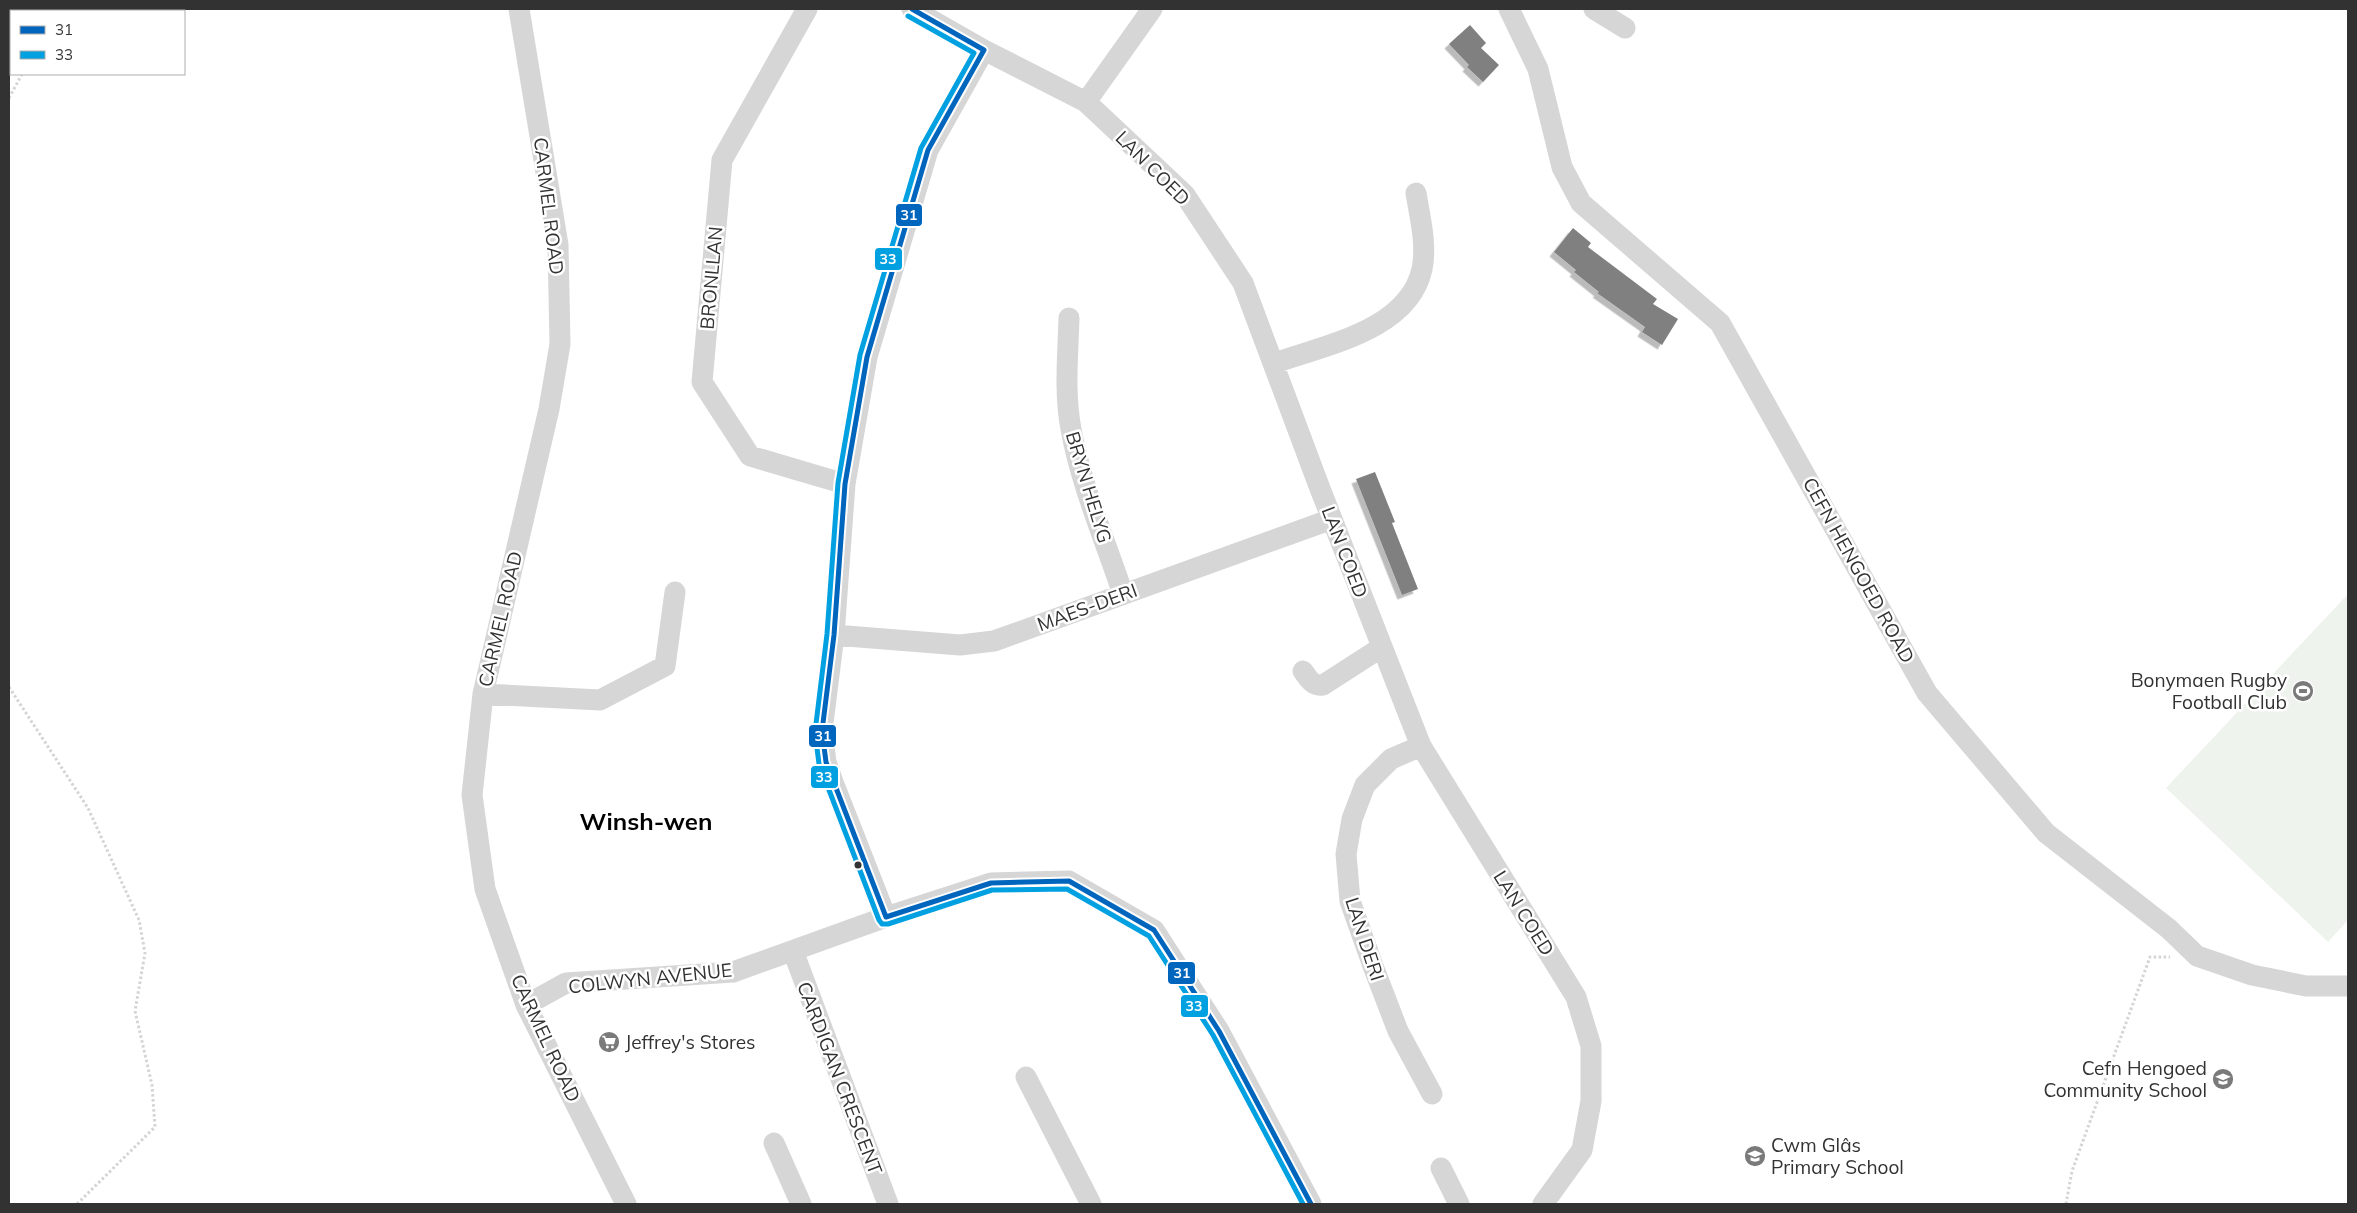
<svg xmlns="http://www.w3.org/2000/svg" width="2357" height="1213" font-family="Mulish,sans-serif">
  <style>
    .pitch { fill: #eff3ed }
    .building { fill: #808080; filter: url(#shadow) }
    .lines { fill: none; stroke-linecap: round; stroke-linejoin: round }
    .path { stroke: #d4d4d4; stroke-width: 3; stroke-dasharray: 2.5 2.5; stroke-linecap: butt }
    .minor { stroke: #d6d6d6; stroke-width: 21 }
    .bus-1-casing { stroke: #fff; stroke-width: 9 }
    .bus-2-casing { stroke: #fff; stroke-width: 9 }
    .bus-1 { stroke: #0065bd; stroke-width: 5 }
    .bus-2 { stroke: #00a0e1; stroke-width: 5 }
    .bus-dot { fill: #323232; stroke: #fff; stroke-width: 2 }
    .labels { text-anchor: middle; stroke-width: 5; stroke-linejoin: round; paint-order: stroke }
    .street-label { font-size: 19px; fill: #323232; stroke: #fff }
    .poi-label { font-size: 19px; fill: #323232; stroke: #fff; text-anchor: end }
    .district-label { font-size: 24px; font-weight: bold; fill: #000; stroke: #fff }
    .line-badge { stroke: #fff; stroke-width: 2 }
    .badge-label { font-size: 14px; text-anchor: middle; font-weight: bold; fill: #fff }
  </style>
  <defs>
    <filter id="shadow"><feDropShadow dx="-4.5" dy="4.5" stdDeviation="0" flood-color="#0004"/></filter>
  </defs>
  <rect width="100%" height="100%" fill="#fff"/>
  <!-- pitch -->
  <path class="pitch" d="M2348,594v326l-20,22 -162,-154z"/>
  <!-- building -->
  <path class="building" d="M1470,25l16,18 -5,5 18,17 -16,17 -16,-15 2,-2 -20,-21z
    M1573,228l18,15 -3,4 69,52 -4,5 25,15 -16,26 -20,-13 3,-5 -48,-34 2,-1 -25,-20 2,-2 -22,-18z
    M1375,472l20,50 -3,1 26,66 -16,6 -46,-116z"/>
  <g class="lines">
    <!-- path -->
    <path class="path" d="M46,11v-2
      M9,98l13,-24
      M9,687l79,121 51,112 6,33 -10,58 17,74 3,42 -78,77
      M2066,1204l6,-33 78,-214h20"/>
    <!-- minor -->
    <path class="minor" d="M519,9l39,236 2,99 -11,65 -66,285 -11,101 13,94 41,116 100,199
      M807,9l-85,151 -20,222 48,74 95,28
      M912,9l72,41 102,52 99,93 58,88 76,203 102,260 155,251 15,49v55l-9,49 -39,54
      M1509,9l29,60 24,98 19,36 139,120 207,370 119,140 123,96 28,27 55,19 54,11h42
      M1594,9l31,19
      M1086,102l66,-93
      M1069,318c-1,36 -5,75 2,111 10,56 34,111 52,165
      M1275,363c50,-18 134,-33 147,-94 5,-25 -2,-51 -6,-76
      M834,635l126,10 34,-4 338,-122
      M1303,671c5,7 10,16 20,14l59,-38
      M483,694l117,6 65,-34 10,-74
      M1421,746l-30,13 -26,26 -13,34 -6,35 4,47 23,65 25,65 34,63
      M886,917l-53,-135 -7,-20 -4,-31 12,-96 11,-151 22,-127 61,-207 56,-100
      M793,951l95,253
      M526,1005l40,-22 167,-11 153,-55 105,-34 78,-2 85,49 65,101 92,173
      M1026,1077l65,127
      M774,1143l27,61
      M1441,1168l18,36"/>
    <!-- bus-1 casing -->
    <g class="bus-1-casing">
      <path id="bus-1" d="M912,9l72,41 -56,100 -61,207 -22,127 -11,151 -12,96 4,31 60,155 105,-34 78,-2 85,49 65,101 92,173"/>
    </g>
    <!-- bus-2 casing -->
    <g class="bus-2-casing">
      <path id="bus-2" d="M908,16l66,37 -53,95 -61,207 -22,128 -11,151 -12,98 4,32 60,156 3,4h6l104,-34 75,-1 82,47 64,99 90,169"/>
    </g>
    <!-- bus-1 -->
    <use href="#bus-1" class="bus-1"/>
    <!-- bus-2 -->
    <use href="#bus-2" class="bus-2"/>
  </g>
  <!-- icons -->
  <defs>
    <g id="stadium-disc" transform="scale(1.125)"><circle r="9.5" fill="#7a7a7a" stroke="#fff"/><path d="M0-5a6.5 5 0 1 0 0 10a6.5 5 0 1 0 0-10ZM-3.5-1.8h7v3.6h-7Z" fill="#fff"/></g>
    <g id="supermarket-disc" transform="scale(1.125)"><circle r="9.5" fill="#7a7a7a" stroke="#fff"/><path d="M-6-5.5h2.5l.6 2H6L4.5 2H-2.5L-4.4-4H-6ZM-1.5 3.2a1.3 1.3 0 1 0 .1 0ZM3 3.2a1.3 1.3 0 1 0 .1 0Z" fill="#fff"/></g>
    <g id="school-disc" transform="scale(1.125)"><circle r="9.5" fill="#7a7a7a" stroke="#fff"/><path d="M0-5L7-2L0 1L-7-2ZM-4 1L0 2.5L4 1V4Q0 6-4 4Z" fill="#fff"/></g>
  </defs>
  <g fill-rule="evenodd">
    <use href="#stadium-disc" x="2303" y="691"/>
    <use href="#supermarket-disc" x="609" y="1042"/>
    <use href="#school-disc" x="2223" y="1079"/>
    <use href="#school-disc" x="1755" y="1156"/>
  </g>
  <!-- markers -->
  <circle class="bus-dot" cx="858" cy="865" r="4.5"/>
  <g class="labels">
    <!-- street labels -->
    <g class="street-label">
      <text transform="translate(1153 168) rotate(45)" y="7">LAN COED</text>
      <text transform="translate(549 206) rotate(83)" y="7">CARMEL ROAD</text>
      <text transform="translate(711 278) rotate(-85)" y="7">BRONLLAN</text>
      <text transform="translate(1089 487) rotate(73)" y="7">BRYN HELYG</text>
      <text transform="translate(1345 552) rotate(69)" y="7">LAN COED</text>
      <text transform="translate(1859 570) rotate(61)" y="7">CEFN HENGOED ROAD</text>
      <text transform="translate(1087 607) rotate(-20)" y="7">MAES-DERI</text>
      <text transform="translate(500 619) rotate(-77)" y="7">CARMEL ROAD</text>
      <text transform="translate(1524 913) rotate(58)" y="7">LAN COED</text>
      <text transform="translate(1365 939) rotate(72)" y="7">LAN DERI</text>
      <text transform="translate(650 978) rotate(-6)" y="7">COLWYN AVENUE</text>
      <text transform="translate(546 1038) rotate(65)" y="7">CARMEL ROAD</text>
      <text transform="translate(840 1078) rotate(69)" y="7">CARDIGAN CRESCENT</text>
    </g>
    <!-- poi labels -->
    <g class="poi-label">
      <text x="2287" y="687">Bonymaen Rugby<tspan x="2287" dy="22">Football Club</tspan></text>
      <text x="625" y="1049" text-anchor="start">Jeffrey's Stores</text>
      <text x="2207" y="1075">Cefn Hengoed<tspan x="2207" dy="22">Community School</tspan></text>
      <text x="1771" y="1152" text-anchor="start">Cwm Glâs<tspan x="1771" dy="22">Primary School</tspan></text>
    </g>
    <!-- district labels -->
    <g class="district-label">
      <text x="646" y="830">Winsh-wen</text>
    </g>
  </g>
  <g class="line-badge">
    <rect x="895" y="203" width="28" height="24" rx="5" fill="#0065bd"/>
    <rect x="874" y="247" width="29" height="24" rx="5" fill="#00a0e1"/>
    <rect x="808" y="724" width="29" height="24" rx="5" fill="#0065bd"/>
    <rect x="810" y="765" width="29" height="24" rx="5" fill="#00a0e1"/>
    <rect x="1167" y="961" width="29" height="24" rx="5" fill="#0065bd"/>
    <rect x="1180" y="994" width="29" height="24" rx="5" fill="#00a0e1"/>
  </g>
  <g class="badge-label">
    <text x="909" y="220">31</text>
    <text x="888" y="264">33</text>
    <text x="823" y="741">31</text>
    <text x="824" y="782">33</text>
    <text x="1182" y="978">31</text>
    <text x="1194" y="1011">33</text>
  </g>
  <!-- border -->
  <rect width="2357" height="1213" fill="none" stroke="#323232" stroke-width="20"/>
  <!-- legend -->
  <rect x="10" y="10" width="175" height="65" fill="#ffffff" stroke="#adadad"/>
  <rect x="20" y="26" width="25" height="8" fill="#0065bd" stroke="#adadad"/>
  <text x="55" y="35" font-size="15" fill="#323232">31</text>
  <rect x="20" y="51" width="25" height="8" fill="#00a0e1" stroke="#adadad"/>
  <text x="55" y="60" font-size="15" fill="#323232">33</text>
</svg>
